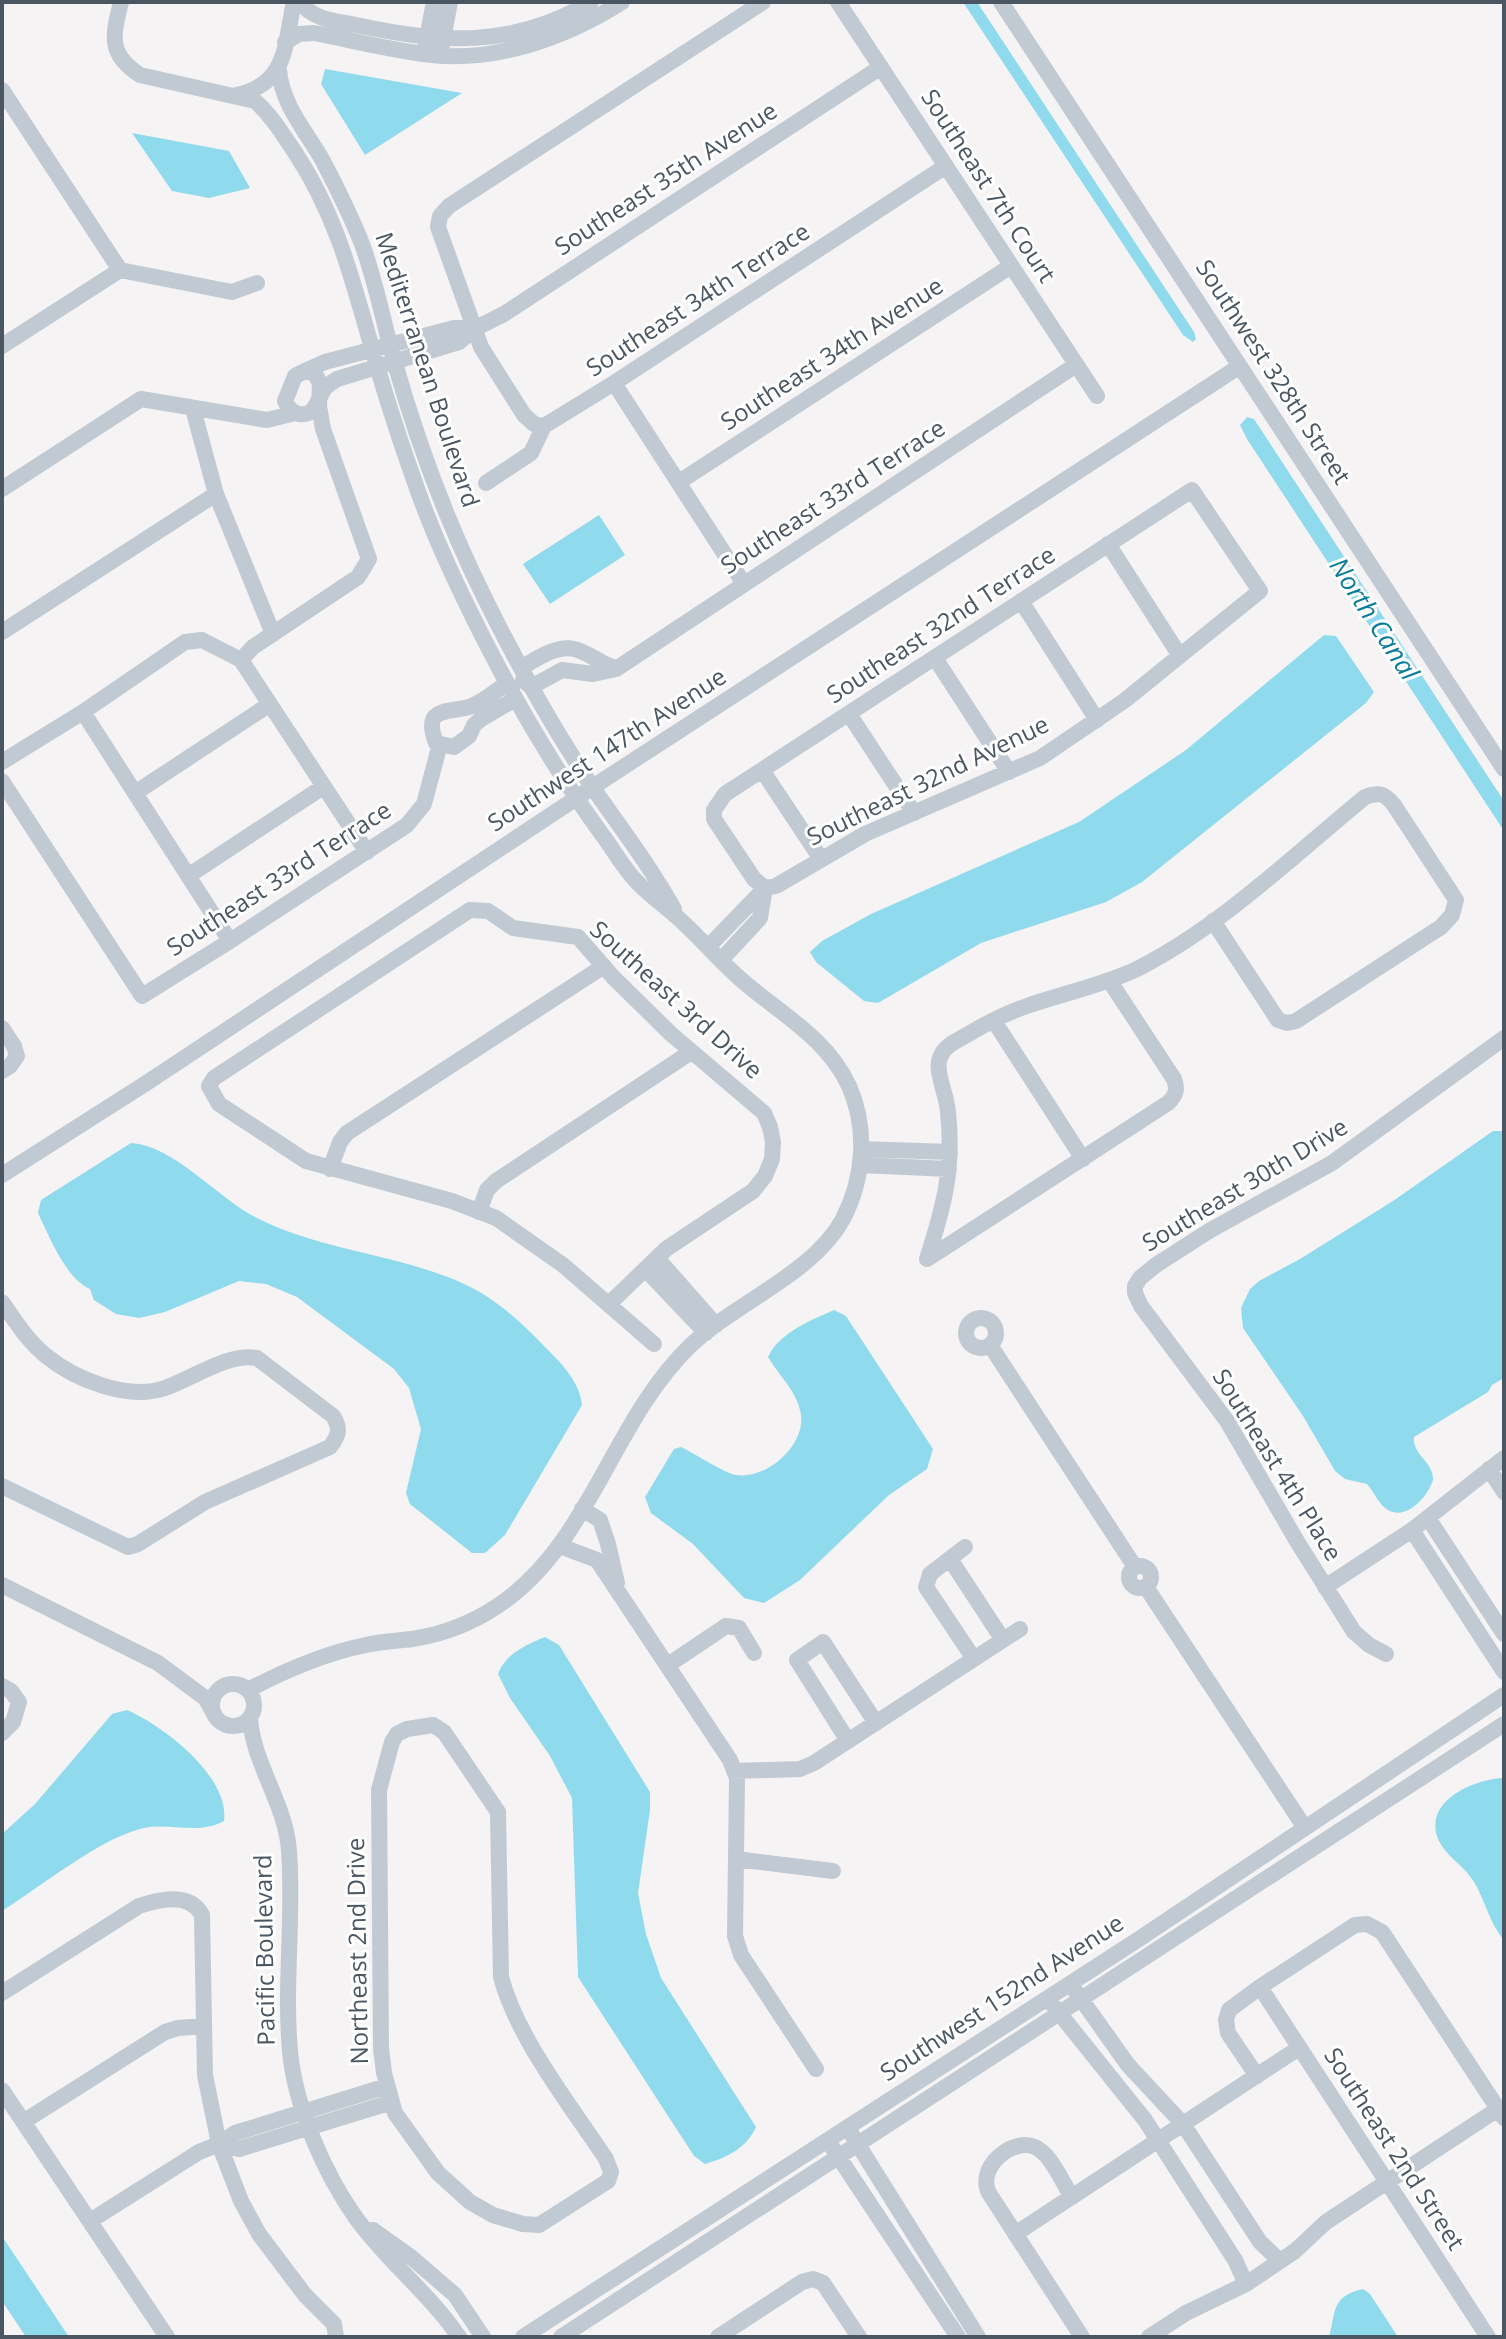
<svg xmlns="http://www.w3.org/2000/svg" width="1506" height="2339" font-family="'Open Sans',sans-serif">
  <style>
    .water { fill: #90daee }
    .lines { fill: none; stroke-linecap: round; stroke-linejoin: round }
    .minor { stroke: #c1cad2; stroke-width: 16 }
    .labels { text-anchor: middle; stroke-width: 6; stroke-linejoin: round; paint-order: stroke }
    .street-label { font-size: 24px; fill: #4a5661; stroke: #fff }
    .water-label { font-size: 26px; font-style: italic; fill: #0c7c9b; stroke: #fff }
  </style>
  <rect width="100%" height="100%" fill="#f5f3f3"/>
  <!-- water -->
  <path class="water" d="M963,2h14l217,330 2,7 -3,3 -10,-7z
    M325,69l137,24 -97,62 -44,-71z
    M132,133l97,18 21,37 -41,10 -37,-7z
    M1247,417l7,2 250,382v30l-257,-392 -7,-14z
    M599,515l26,40 -75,49 -27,-40z
    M1324,635l12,1 38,56 -8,11 -224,179 -36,20 -125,41 -103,60 -14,-2 -48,-39 -6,-10 12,-11 49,-27 208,-92 107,-72z
    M1493,1131h11v247l-12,7 -4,7 -74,45c-2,18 20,25 19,43 -5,16 -26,41 -45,30 -9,-5 -14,-18 -21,-26l-22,-5 -10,-8 -32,-55 -60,-88 -2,-20 9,-19 9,-8 41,-22 93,-58z
    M131,1143c42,2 87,55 124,74 66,34 140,36 207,66 33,14 61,41 86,67 15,15 32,33 34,55l-77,130 -20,18h-13l-62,-49 -4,-11 15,-64 -12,-41 -15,-19 -97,-72 -31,-13 -27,-3 -74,31 -26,6 -23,-4 -22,-14 -4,-11c-24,-10 -41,-53 -52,-76l3,-13z
    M834,1310l12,6 87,133 -6,20 -38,26 -89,85 -36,23 -20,-5 -51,-54 -42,-31 -6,-16 29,-48 7,-2c13,6 43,26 55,28 30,5 69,-29 65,-60 -3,-23 -22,-39 -33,-58 11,-24 43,-37 66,-47z
    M545,1637l14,8 91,147v18l-12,83 8,41 15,44 95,149c-9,21 -30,31 -51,37l-11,-8 -116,-179 -6,-179 -22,-42 -40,-58 -12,-24c7,-20 28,-29 47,-37z
    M127,1710c37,16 103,67 97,111 -28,15 -56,0 -84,8 -42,11 -100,58 -138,82v-77l33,-30 77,-90z
    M1504,1778v162c-16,-19 -19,-42 -32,-61 -9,-14 -26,-23 -33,-38 -18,-39 34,-62 65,-63z
    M2,2236l67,101h-43l-24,-36z
    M1363,2289l7,5 28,43h-69c7,-25 2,-41 34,-48z"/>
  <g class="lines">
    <!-- minor -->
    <path class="minor" d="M121,2c-8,33 -14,52 19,73l115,26c16,14 27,32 39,50 45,67 61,139 83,215 11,37 23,75 36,111 20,60 48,118 77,174 34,66 72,129 116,189 10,14 19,30 31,42 12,13 27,23 40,35 24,21 44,46 68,66 38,32 83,57 104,103 19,43 15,92 -6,133 -30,55 -107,83 -153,127 -79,76 -100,200 -194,261 -23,15 -50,26 -78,31 -17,3 -35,3 -52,7 -40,8 -82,26 -118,45
      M300,2c13,18 36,19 56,23 86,18 155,24 235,-23
      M838,2l259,394
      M1001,2l503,767
      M285,42l14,-8 15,-1c36,7 72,16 109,21 69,10 141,-15 199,-52
      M425,48l9,-46
      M441,50l9,-48
      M279,70c3,35 27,61 44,91 14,27 28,55 39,83 14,38 21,77 32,116 21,74 48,148 80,216 35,73 74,145 119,212 28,40 57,78 81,121
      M2,90l118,180
      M236,95c52,-11 48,-49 58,-93
      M2,346l118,-76 112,22 25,-9
      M307,370l18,-8 129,-34h22
      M614,383l130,201
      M193,409l23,85 57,140
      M544,426l-10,-2 -10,-9 -43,-68 -43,-120 2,-11 9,-10 314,-204
      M679,482l332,-216
      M486,483l45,-30 13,-27 70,-43 332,-217
      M2,489l139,-90 126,21 28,-7
      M1108,544l72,112
      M1021,601l76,119
      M2,632l214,-138
      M935,658l74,114
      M241,660l12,-13 105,-70 11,-18 -46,-130 -4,-23 1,-23 -5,-9 -8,-4 -12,6 -10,25c3,6 6,11 14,13 18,3 18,-17 27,-27 2,-2 8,-6 11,-8l122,-37 17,-14 28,-14 377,-247
      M521,668c15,-9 35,-23 53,-19 14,3 27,15 41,19
      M523,680l8,7 31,-17 31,4 23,-5 460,-304
      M512,689l-6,-5c-10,7 -22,17 -34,22 -21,8 -51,-2 -36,37l18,4 15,-11 5,-11 7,-6 34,-20
      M83,712l147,229
      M849,714l65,99
      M2,762l81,-50 102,-70 17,-2 39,20 126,192
      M762,770l59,89
      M2,781l140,215 88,-55 177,-116 17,-21 16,-60
      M135,793l135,-89
      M188,876l135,-89
      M708,947l57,-59 11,-2 89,-52 175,-76 84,-57 136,-110 -68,-101 -467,304 -11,16v9l40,60 11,9
      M721,960l39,-42 5,-30
      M994,1021l89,138
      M2,1028l12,18 3,10 -7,10 -8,5
      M861,1149l89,3
      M860,1165l89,4
      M330,1169l10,-27 7,-9 257,-167
      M2,1175l146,-93 457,-303 635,-413
      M479,1212l8,-22 9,-9 195,-129
      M657,1258l59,67
      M927,1259c17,-53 27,-90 21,-147 -2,-27 -22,-50 3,-68 24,-14 49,-29 76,-38 37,-13 74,-20 110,-37 83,-42 156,-113 228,-172 14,-5 19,-4 29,8l62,95 -4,15 -11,12 -145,94 -9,2 -9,-3 -65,-99
      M927,1259l241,-156c8,-8 10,-13 6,-24l-65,-99
      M645,1269l61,64
      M2,1302c13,19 25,38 43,53 29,24 82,46 120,33 29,-10 62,-35 92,-30l76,58c8,13 6,19 -3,31l-125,55 -67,42 -10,3 -126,-61
      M609,1304l57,-55 87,-58 12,-15 7,-17 1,-17 -3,-15 -6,-14 -93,-79 -58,-57 -35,-40 -65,-9 -25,-17 -18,-1 -256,168 -5,8 10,18 87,57 146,40 44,17 67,47 91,79
      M966 1333a15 15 0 1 1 30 0a15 15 0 1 1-30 0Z
      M990,1345l145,222
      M1489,1469l15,23
      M582,1509l18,11 8,24 9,39
      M1428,1518l76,116
      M1412,1530l92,142
      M560,1546l37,14 133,200 7,18 -2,158 6,19 75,114
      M965,1547l-35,27 -4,13 48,72
      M950,1559l53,81
      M1129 1577a11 11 0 1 1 22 0a11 11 0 1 1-22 0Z
      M2,1585l156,78 47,35 7,12
      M1146,1587l159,241
      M1325,1587l87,-57 92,-72
      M1386,1654l-17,-9 -15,-13 -56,-89 -71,-122 -86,-115 -6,-13v-7l5,-8 16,-13 53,-34 123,-68 172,-125
      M668,1665l58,-39 13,2 15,25
      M212 1705a21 21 0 1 1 42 0a21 21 0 1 1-42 0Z
      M2,1686l9,5 8,11 -6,20 -11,11
      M250,1718c3,46 36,86 39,133 5,66 -5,134 1,200 5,55 34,122 66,167 31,43 74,76 103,119
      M433,1725l11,7 54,80 3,165c16,61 70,129 105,182l5,13 -3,9 -69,44 -16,-1 -30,-9 -23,-13 -32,-29 -43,-60 -11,-40 -3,-25 -2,-258 13,-48 5,-8 10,-5z
      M848,1741l-51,-81 26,-18 53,81
      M734,1771l66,-2 14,-6 206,-134
      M736,1859l97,12
      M1260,1987l228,350
      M1074,1989l54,76 55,59 77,118 20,19
      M2,1993l137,-87c21,-7 51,-14 63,9l3,160 14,69 22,57 18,33 46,61 29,29 2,13
      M1052,2004l93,116 90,140 11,24
      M1257,2076l-29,-43 -2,-13 3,-10 31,-23 95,-62 12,-1 15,8 122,186
      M2,2090l165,247
      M23,2122l142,-90 13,-4 25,-2
      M852,2135l126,202
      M219,2144l20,5 153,-47
      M832,2147l126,190
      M1072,2197c-10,-15 -21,-43 -37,-50 -23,-10 -59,21 -46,46l93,144
      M90,2221l109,-69 20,-8 16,-11 152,-47
      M373,2230l38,27 44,38 28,42
      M1015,2234l284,-186
      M523,2337l616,-398 365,-244
      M561,2337l943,-613
      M718,2337l84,-55 11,-3 10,4 36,54
      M1149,2337l37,-24 60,-29 49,-33 31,-29 172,-113"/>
  </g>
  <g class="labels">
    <!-- street labels -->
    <g class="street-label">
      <text transform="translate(666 179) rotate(-33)" y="8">Southeast 35th Avenue</text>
      <text transform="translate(988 186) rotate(57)" y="8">Southeast 7th Court</text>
      <text transform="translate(698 300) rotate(-33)" y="8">Southeast 34th Terrace</text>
      <text transform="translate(832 354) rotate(-33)" y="8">Southeast 34th Avenue</text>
      <text transform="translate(427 370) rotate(72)" y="8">Mediterranean Boulevard</text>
      <text transform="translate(1273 372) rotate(57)" y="8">Southwest 328th Street</text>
      <text transform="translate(833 497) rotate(-33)" y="8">Southeast 33rd Terrace</text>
      <text transform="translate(941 625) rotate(-33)" y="8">Southeast 32nd Terrace</text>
      <text transform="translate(607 750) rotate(-33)" y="8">Southwest 147th Avenue</text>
      <text transform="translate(928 781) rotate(-26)" y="8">Southeast 32nd Avenue</text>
      <text transform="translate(279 879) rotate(-33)" y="8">Southeast 33rd Terrace</text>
      <text transform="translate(676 1000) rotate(42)" y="8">Southeast 3rd Drive</text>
      <text transform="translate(1245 1185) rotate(-31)" y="8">Southeast 30th Drive</text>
      <text transform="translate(1277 1465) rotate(58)" y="8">Southeast 4th Place</text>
      <text transform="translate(265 1950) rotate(-91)" y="8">Pacific Boulevard</text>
      <text transform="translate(358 1951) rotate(-91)" y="8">Northeast 2nd Drive</text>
      <text transform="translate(1002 1998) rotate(-33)" y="8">Southwest 152nd Avenue</text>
      <text transform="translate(1394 2149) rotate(57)" y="8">Southeast 2nd Street</text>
    </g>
    <!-- water labels -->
    <g class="water-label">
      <text transform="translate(1374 619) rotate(57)" y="9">North Canal</text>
    </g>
  </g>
  <!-- border -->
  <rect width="1506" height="2339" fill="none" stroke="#4a5661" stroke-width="8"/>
</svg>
